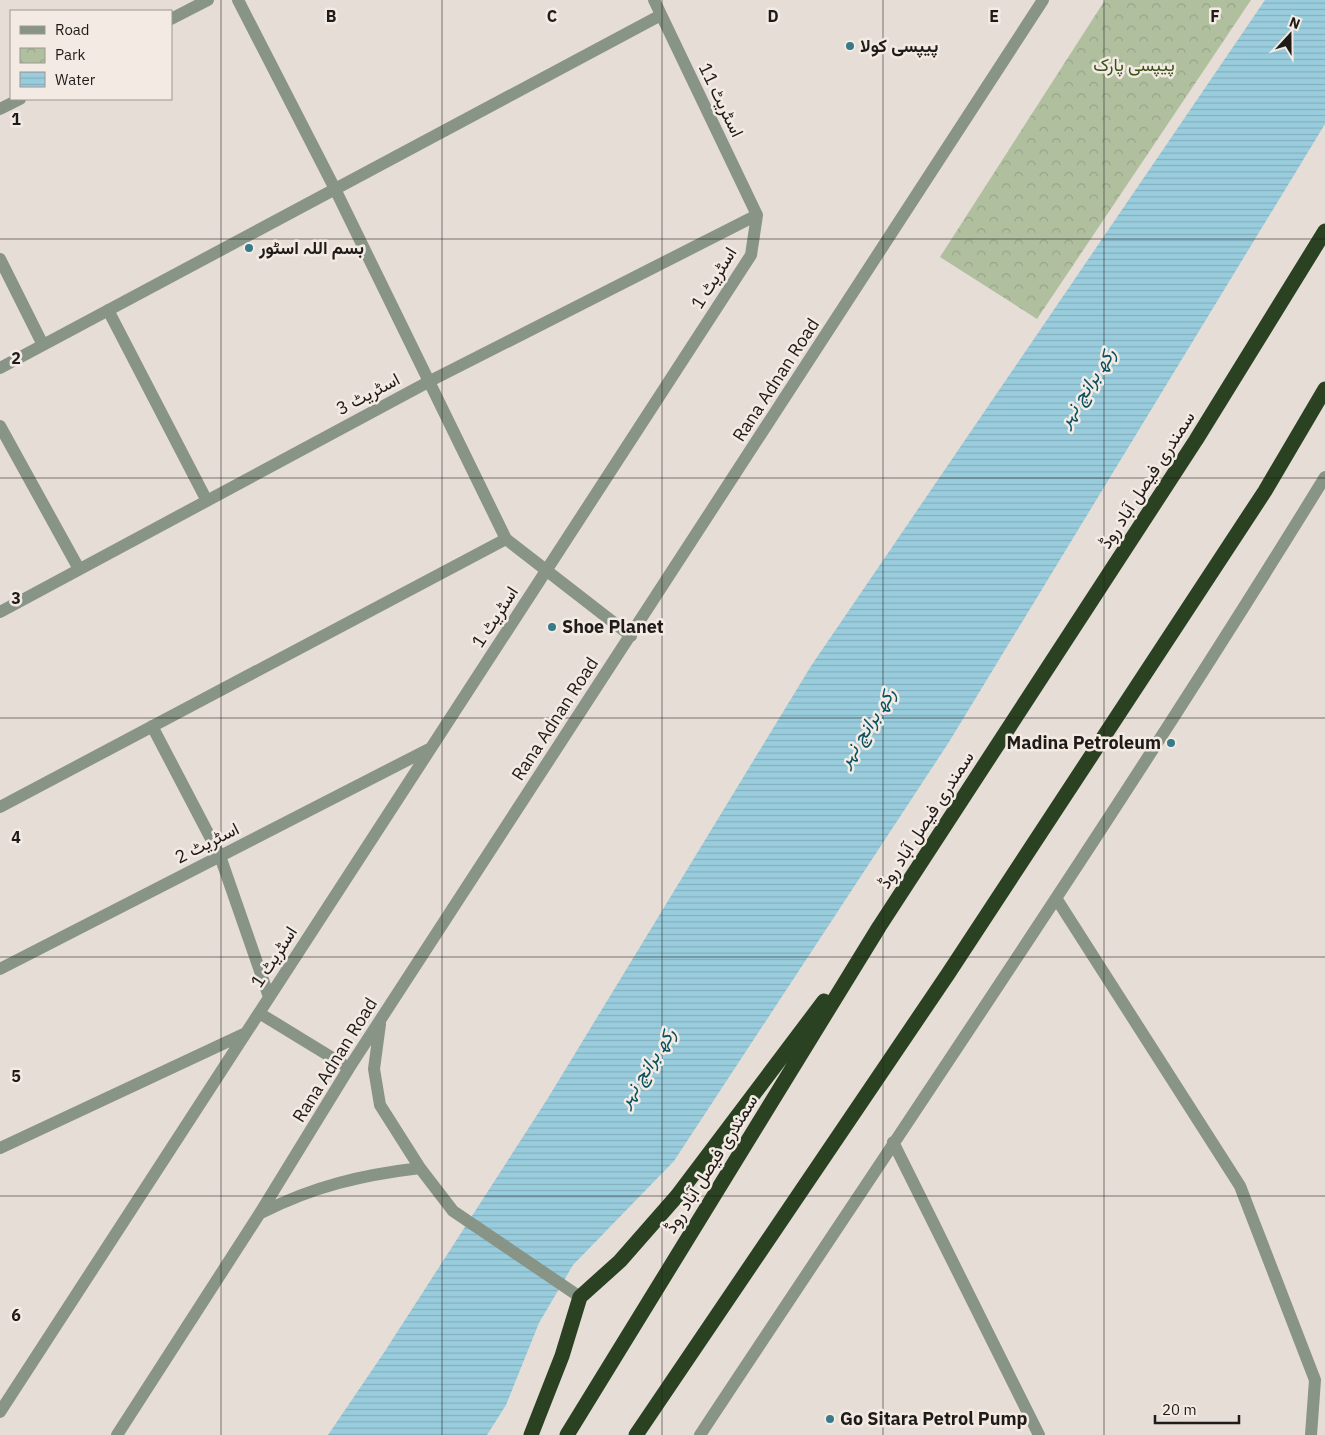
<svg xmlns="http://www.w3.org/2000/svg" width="1325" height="1435" font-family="'IBM Plex Sans',Vazirmatn,sans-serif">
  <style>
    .park { fill: url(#park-crowns) }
    .water { fill: url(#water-rules) }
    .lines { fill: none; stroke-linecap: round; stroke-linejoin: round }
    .minor { stroke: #889485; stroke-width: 12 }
    .highway { stroke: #2a4122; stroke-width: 15 }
    .grid { fill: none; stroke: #1e1b18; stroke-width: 1; stroke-opacity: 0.55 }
    .poi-dot { fill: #377a8a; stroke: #f3eae3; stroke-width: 2 }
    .labels { text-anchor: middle; stroke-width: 5; stroke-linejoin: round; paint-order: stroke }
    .poi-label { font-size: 18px; font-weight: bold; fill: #1e1b18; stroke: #f3eae3; text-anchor: start }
    .park-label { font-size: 18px; fill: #395117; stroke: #f3eae3 }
    .street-label { font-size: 18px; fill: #1e1b18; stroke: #f3eae3 }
    .water-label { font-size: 19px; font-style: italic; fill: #075162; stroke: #f3eae3 }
    .grid-label { font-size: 16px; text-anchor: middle; font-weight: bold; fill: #1e1b18; stroke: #f3eae3; stroke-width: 5; stroke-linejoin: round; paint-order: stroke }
  </style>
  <defs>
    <pattern id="park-crowns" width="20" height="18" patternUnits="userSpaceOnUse" patternTransform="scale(1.25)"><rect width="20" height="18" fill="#b0c09f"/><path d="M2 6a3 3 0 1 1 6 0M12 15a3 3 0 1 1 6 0" fill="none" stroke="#97a488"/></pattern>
    <pattern id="water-rules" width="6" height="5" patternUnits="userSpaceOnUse" patternTransform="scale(1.25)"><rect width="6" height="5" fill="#99cddd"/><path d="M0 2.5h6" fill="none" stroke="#83afbd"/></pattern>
  </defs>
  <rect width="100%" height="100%" fill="#e6ddd6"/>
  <!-- park -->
  <path class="park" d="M1105,0h146l-214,319 -97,-62z"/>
  <!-- water -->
  <path class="water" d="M1265,0h60v124l-376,618 -275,419 -101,104 -34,58 -33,82 -19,30h-159l57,-84 163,-253 263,-432z"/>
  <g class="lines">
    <!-- minor -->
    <path class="minor" d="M238,0l97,189 171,350 125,97
      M654,0l103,215
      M171,19l37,-19
      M0,109l20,-10
      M0,259l43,86
      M108,310l99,191
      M0,368l661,-353
      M0,426l79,143
      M0,612l430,-231 327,-166
      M152,726l68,130 49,141
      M0,807l506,-268
      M1056,898l184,288 75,194 -4,55
      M0,969l429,-220
      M259,1013l90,55
      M893,1142l146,293
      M0,1148l246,-115
      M420,1168l33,43 127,86
      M261,1213c53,-27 101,-38 159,-45l-40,-63 -6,-36 6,-45
      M0,1412l751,-1157 6,-40
      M117,1435l143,-222 89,-145 694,-1068
      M700,1435c210,-318 425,-633 625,-958"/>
    <!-- highway -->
    <path class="highway" d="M531,1435l31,-79 18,-59 40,-36 57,-65 147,-195
      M567,1435l312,-508 317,-487 129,-209
      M636,1435l312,-461 317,-483 60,-102"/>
  </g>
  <!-- grid -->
  <path class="grid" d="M221,0v1435M442,0v1435M662,0v1435M883,0v1435M1104,0v1435M0,239h1325M0,478h1325M0,718h1325M0,957h1325M0,1196h1325"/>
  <!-- markers -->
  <g class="poi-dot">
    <circle cx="850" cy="46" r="5"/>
    <circle cx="249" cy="248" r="5"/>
    <circle cx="552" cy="627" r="5"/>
    <circle cx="1171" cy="743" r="5"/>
    <circle cx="830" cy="1419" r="5"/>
  </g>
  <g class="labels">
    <!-- poi labels -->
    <g class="poi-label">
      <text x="860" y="52">پیپسی کولا</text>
      <text x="259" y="254">بسم اللہ اسٹور</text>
      <text x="562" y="633">Shoe Planet</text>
      <text x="1161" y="749" text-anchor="end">Madina Petroleum</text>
      <text x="840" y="1425">Go Sitara Petrol Pump</text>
    </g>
    <!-- park labels -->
    <g class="park-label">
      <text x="1134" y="71">پیپسی پارک</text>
    </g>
    <!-- street labels -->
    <g class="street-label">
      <text transform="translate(721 100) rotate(64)" y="6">اسٹریٹ 11</text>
      <text transform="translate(714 278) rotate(-58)" y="6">اسٹریٹ 1</text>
      <text transform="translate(776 380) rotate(-57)" y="6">Rana Adnan Road</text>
      <text transform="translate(368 394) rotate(-28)" y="6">اسٹریٹ 3</text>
      <text transform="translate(1147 480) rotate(-57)" y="6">سمندری فیصل آباد روڈ</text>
      <text transform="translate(495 617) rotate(-57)" y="6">اسٹریٹ 1</text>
      <text transform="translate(555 719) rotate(-57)" y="6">Rana Adnan Road</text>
      <text transform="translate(926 820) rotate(-57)" y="6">سمندری فیصل آباد روڈ</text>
      <text transform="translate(207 843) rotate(-27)" y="6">اسٹریٹ 2</text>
      <text transform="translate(274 957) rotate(-57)" y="6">اسٹریٹ 1</text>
      <text transform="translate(335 1060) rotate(-58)" y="6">Rana Adnan Road</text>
      <text transform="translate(711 1164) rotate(-58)" y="6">سمندری فیصل آباد روڈ</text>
    </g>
    <!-- water labels -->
    <g class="water-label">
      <text transform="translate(1086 387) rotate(-57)" y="7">رکھ برانچ نہر</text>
      <text transform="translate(866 727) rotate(-57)" y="7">رکھ برانچ نہر</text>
      <text transform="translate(646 1067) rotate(-57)" y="7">رکھ برانچ نہر</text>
    </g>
  </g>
  <g class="grid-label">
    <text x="331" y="22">B</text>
    <text x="552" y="22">C</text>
    <text x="773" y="22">D</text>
    <text x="994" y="22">E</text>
    <text x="1215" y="22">F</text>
    <text x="16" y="125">1</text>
    <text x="16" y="364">2</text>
    <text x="16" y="604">3</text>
    <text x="16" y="843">4</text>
    <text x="16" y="1082">5</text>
    <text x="16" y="1321">6</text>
  </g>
  <!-- legend -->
  <rect x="10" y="10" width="162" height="90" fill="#f3eae3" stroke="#9e9792"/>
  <rect x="20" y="26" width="25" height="8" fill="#889485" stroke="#9e9792"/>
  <text x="55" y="35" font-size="15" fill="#1e1b18">Road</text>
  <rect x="20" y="48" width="25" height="15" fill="url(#park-crowns)" stroke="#9e9792"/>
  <text x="55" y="60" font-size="15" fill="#1e1b18">Park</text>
  <rect x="20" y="72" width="25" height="15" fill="url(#water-rules)" stroke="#9e9792"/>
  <text x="55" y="85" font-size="15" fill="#1e1b18">Water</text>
  <!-- north arrow -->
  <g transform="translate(1290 35) rotate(21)" stroke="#f3eae3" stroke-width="4" paint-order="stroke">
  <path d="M0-4L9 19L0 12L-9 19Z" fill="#1e1b18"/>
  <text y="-8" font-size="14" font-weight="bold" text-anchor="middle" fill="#1e1b18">N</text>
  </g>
  <!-- scale -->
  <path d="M1155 1415v8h84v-8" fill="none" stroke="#1e1b18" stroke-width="2.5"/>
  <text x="1162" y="1415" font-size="15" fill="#1e1b18" stroke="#f3eae3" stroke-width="4" paint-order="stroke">20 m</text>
</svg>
